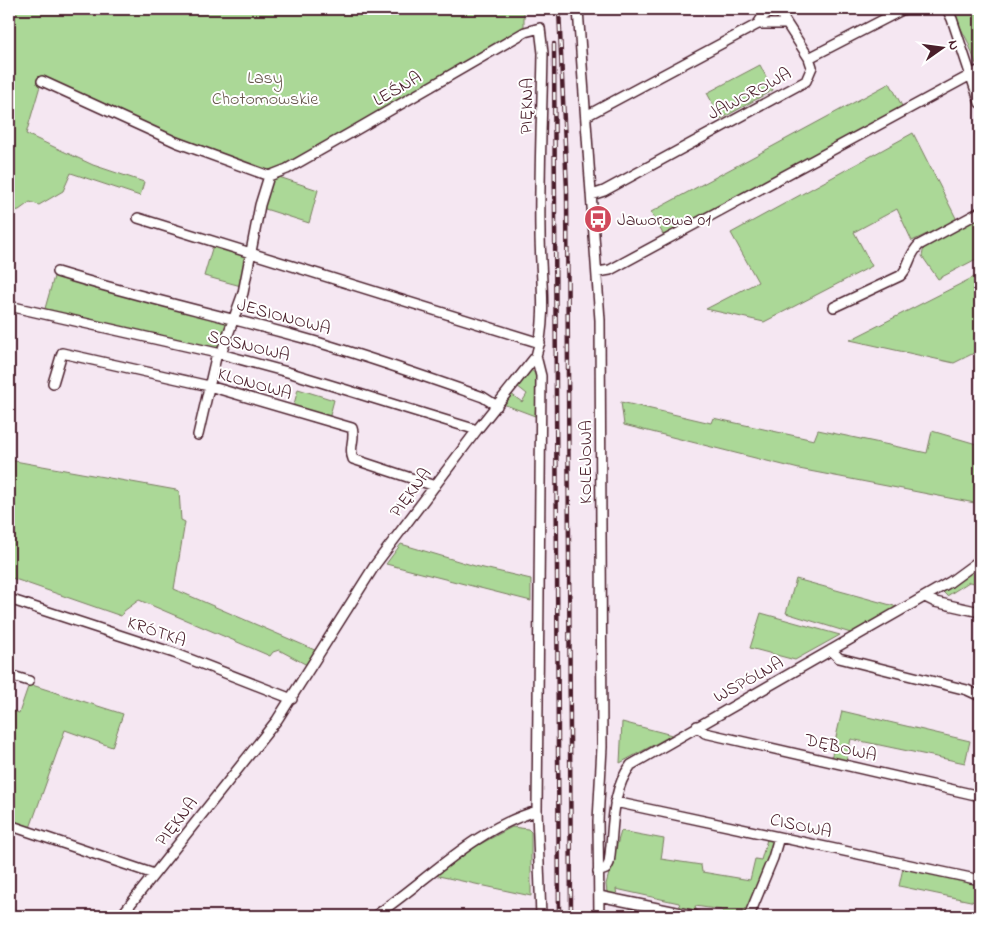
<svg xmlns="http://www.w3.org/2000/svg" width="989" height="925" font-family="'Indie Flower',sans-serif">
  <style>
    .green { fill: #abd897; stroke: #7a7c61 }
    .lines { fill: none; stroke-linecap: round; stroke-linejoin: round }
    .street-casing { stroke: #4a1f2b; stroke-width: 12 }
    .street { stroke: #fff; stroke-width: 9 }
    .rail-casing { stroke: #4a1f2b; stroke-width: 4.5 }
    .rail { stroke: #fff; stroke-width: 2.5; stroke-dasharray: 8; stroke-linecap: butt }
    .labels { text-anchor: middle; stroke-width: 4; stroke-linejoin: round; paint-order: stroke }
    .park-label { font-size: 18px; fill: #67564b; stroke: #fff }
    .street-label { font-size: 18px; fill: #4a1f2b; stroke: #fff }
    .poi-label { font-size: 18px; fill: #4a1f2b; stroke: #fff; text-anchor: start }
  </style>
  <rect width="100%" height="100%" fill="#f5e7f2"/>
  <filter id="ink" filterUnits="userSpaceOnUse"><feTurbulence type="fractalNoise" baseFrequency=".02" numOctaves="2"/><feDisplacementMap in="SourceGraphic" scale="10" xChannelSelector="R" yChannelSelector="G"/><feConvolveMatrix kernelMatrix="1 2 1 2 8 2 1 2 1" color-interpolation-filters="sRGB"/></filter>
  <g filter="url(#ink)">
    <!-- green -->
    <path class="green" d="M9,9h515v20l-235,136 -19,6 -7,-1 -95,-35 -126,-56 -16,55 67,31 51,17 -4,14 -69,-23 -8,18 -24,14 -9,-3 -11,8 -10,2z
      M951,9h29v57l-4,-2 -8,-22z
      M760,65l13,25 -52,29 -14,-26z
      M890,83l13,25 -239,128 -13,-24z
      M913,133l44,87 -45,21 -15,-32 -43,23 18,34 -108,56 -58,-13 52,-27 -27,-49z
      M279,177l39,13 -9,33 -47,-15 8,-26z
      M980,217v40l-42,22 -16,-23 2,-9z
      M213,245l32,10 2,5 -6,26 -37,-10z
      M55,273l174,49 -9,29 -176,-39z
      M980,274v76l-26,13 -104,-23z
      M530,369l8,7 -3,40 -32,-12 8,-10 11,8 5,-8 -10,-8z
      M298,389l36,11 -5,19 -36,-11z
      M621,402l90,21 2,-5 101,22 4,-10 109,23 5,-22 48,14v59l-181,-35 -175,-44z
      M9,460l167,30 3,1 2,29 4,2 -11,67 143,62 -10,14 -28,-15 -6,2 -3,4 -131,-56 -15,11 -3,5 -112,-39 2,-53 -2,-2z
      M401,544l74,22 56,13v22l-145,-37z
      M980,566v18l-11,-2 -22,14 -5,-5z
      M796,579l102,28 -44,27 -68,-21z
      M761,613l79,22 -45,25 -45,-12z
      M29,684l94,30 -11,33 -47,-17 -35,98 -21,-7v-111l10,3z
      M842,711l128,30 -5,22 -114,-24 -5,23 -15,-3z
      M622,722l50,13 -52,28z
      M512,827l16,2 3,3v64l-97,-21 37,-26z
      M621,831l43,8 -3,20 40,6 1,7 48,8 5,-21 6,1 7,-24 7,6 -8,26h-3l-19,46 -3,2h-17l-3,-6 -27,-4 2,7 -16,-4 -2,-6 -63,-14 1,7 -10,-3 -1,-9z
      M903,868l77,16v19l-81,-17z"/>
    <g class="lines">
      <!-- street casing -->
      <g class="street-casing">
        <path id="street" d="M578,9l22,311 2,427 -4,74 1,95
          M778,9l9,15
          M947,9l5,10 28,84
          M758,24h29l22,34
          M42,81l134,61 93,34
          M586,116l172,-92 5,-8 11,-7
          M592,195l12,-4 202,-110 6,-14 -3,-9 95,-49
          M138,218l402,125
          M57,272c81,25 164,43 246,66 61,17 120,38 180,59l14,9
          M598,272l12,-2 370,-200
          M9,306l208,47 74,20 186,57
          M834,307l66,-31c10,-8 7,-19 19,-31l61,-33
          M536,356l5,20 -4,435 4,105
          M53,383l9,-30 147,33 143,42c4,10 -4,21 1,31l82,27
          M198,435l19,-82
          M925,597l10,5 45,10
          M9,599l165,54 118,46
          M831,650l8,8 128,32 13,6
          M9,675l20,6
          M697,726l8,7 275,63
          M615,802l365,78
          M9,825l145,49
          M598,872l8,-3 3,-6c5,-33 1,-71 22,-98l319,-183 30,-22
          M599,896l97,20
          M121,916l156,-196 98,-155 102,-135 59,-74c12,-38 4,-84 4,-123 -1,-60 2,-120 3,-180l-3,-25 -15,4 -171,99 -67,38 -18,7 -9,29 -17,88 -22,61
          M375,916c53,-36 99,-87 162,-105
          M749,916l24,-58 6,-21"/>
      </g>
      <!-- street -->
      <use href="#street" class="street"/>
      <!-- rail casing -->
      <g class="rail-casing">
        <path id="rail" d="M559,9l8,181 4,726
          M554,44l5,872"/>
      </g>
      <!-- rail -->
      <use href="#rail" class="rail"/>
    </g>
  </g>
  <!-- icons -->
  <defs>
    <g id="bus-disc" transform="scale(1.4375)"><circle r="9.5" fill="#d1495b" stroke="#fff"/><path d="M-5-6H5V4H4V6H2V4H-2V6H-4V4H-5ZM-3.5-4V0h7V-4ZM-3.5 1.2v1.5H-2V1.2ZM2 1.2v1.5H3.5V1.2Z" fill="#fff"/></g>
  </defs>
  <g fill-rule="evenodd">
    <use href="#bus-disc" x="598" y="219"/>
  </g>
  <g class="labels">
    <!-- park labels -->
    <g class="park-label">
      <text x="265" y="83">Lasy<tspan x="265" dy="21">Chotomowskie</tspan></text>
    </g>
    <!-- street labels -->
    <g class="street-label">
      <text transform="translate(397 88) rotate(-30)" y="6">LEŚNA</text>
      <text transform="translate(749 93) rotate(-28)" y="6">JAWOROWA</text>
      <text transform="translate(526 106) rotate(-89)" y="6">PIĘKNA</text>
      <text transform="translate(284 316) rotate(15)" y="6">JESIONOWA</text>
      <text transform="translate(249 345) rotate(14)" y="6">SOSNOWA</text>
      <text transform="translate(255 383) rotate(16)" y="6">KLONOWA</text>
      <text transform="translate(585 462) rotate(-90)" y="6">KOLEJOWA</text>
      <text transform="translate(410 492) rotate(-53)" y="6">PIĘKNA</text>
      <text transform="translate(157 631) rotate(19)" y="6">KRÓTKA</text>
      <text transform="translate(748 679) rotate(-29)" y="6">WSPÓLNA</text>
      <text transform="translate(841 747) rotate(13)" y="6">DĘBOWA</text>
      <text transform="translate(176 821) rotate(-52)" y="6">PIĘKNA</text>
      <text transform="translate(801 825) rotate(12)" y="6">CISOWA</text>
    </g>
    <!-- poi labels -->
    <g class="poi-label">
      <text x="617" y="225">Jaworowa 01</text>
    </g>
  </g>
  <!-- margin -->
  <rect width="989" height="925" fill="none" stroke="#fff" stroke-width="30"/>
  <rect x="15" y="15" width="959" height="895" fill="none" stroke="#4a1f2b" stroke-width="2" filter="url(#ink)"/>
  <!-- north arrow -->
  <g transform="translate(942 48) rotate(76)" stroke="#ffffff" stroke-width="4" paint-order="stroke">
  <path d="M0-4L9 19L0 12L-9 19Z" fill="#4a1f2b"/>
  <text y="-8" font-size="14" font-weight="bold" text-anchor="middle" fill="#4a1f2b">N</text>
  </g>
</svg>
